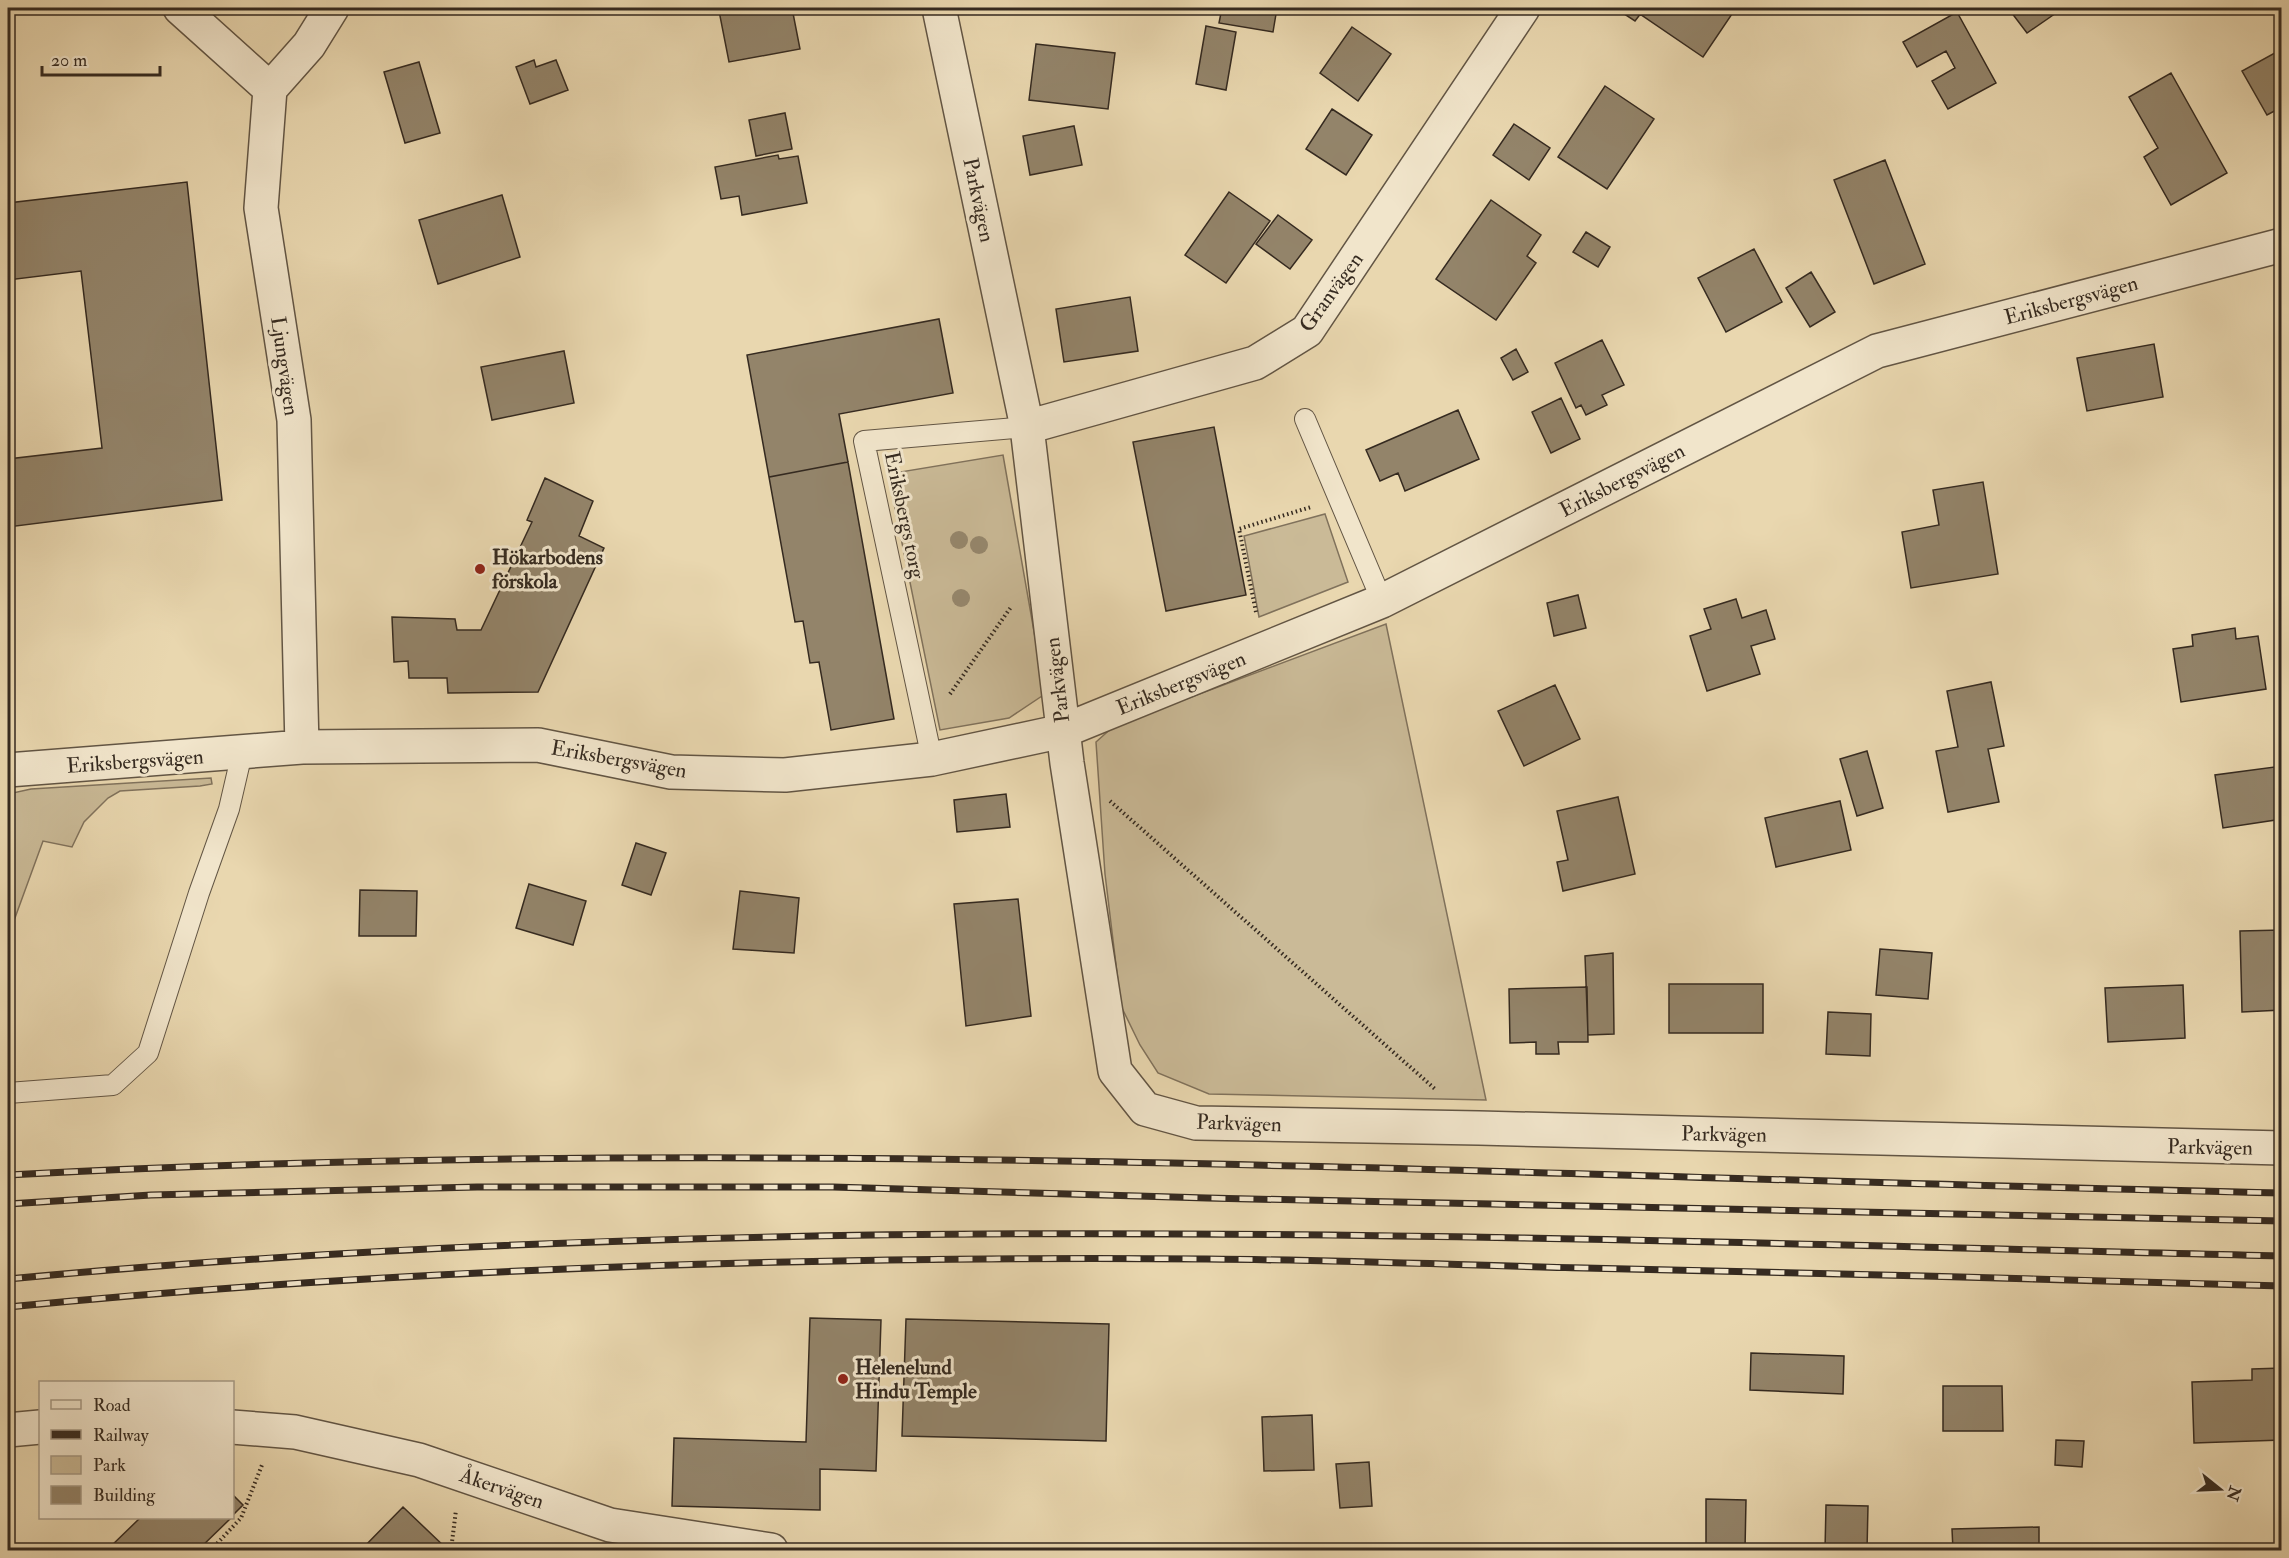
<svg xmlns="http://www.w3.org/2000/svg" width="2289" height="1558" font-family="'IM FELL Double Pica',serif">
  <style>
    .green { fill: #caba97; stroke: #80725c; stroke-width: 1.5 }
    .building { fill: #93846a; stroke: #352a20; stroke-width: 1.5 }
    .lines { fill: none; stroke-linecap: round; stroke-linejoin: round }
    .service-casing { stroke: #625544; stroke-width: 22 }
    .minor-casing { stroke: #625544; stroke-width: 36 }
    .path { stroke: #352a20; stroke-width: 4; stroke-dasharray: 1.5 3; stroke-linecap: butt }
    .service { stroke: #f1e5cb; stroke-width: 20 }
    .minor { stroke: #f1e5cb; stroke-width: 33 }
    .rail-casing { stroke: #352a20; stroke-width: 7 }
    .rail { stroke: #f1e5cb; stroke-width: 4.5; stroke-dasharray: 14; stroke-linecap: butt }
    .tree { fill: #96886e }
    .poi-dot { fill: #8f2418; stroke: #f1e5cb; stroke-width: 2 }
    .labels { text-anchor: middle; stroke-width: 6; stroke-linejoin: round; paint-order: stroke }
    .street-label { font-size: 21px; fill: #352a20; stroke: #f1e5cb }
    .poi-label { font-size: 21px; font-weight: bold; fill: #352a20; stroke: #f1e5cb; text-anchor: start }
  </style>
  <rect width="100%" height="100%" fill="#e9d7af"/>
  <filter id="stains"><feTurbulence type="fractalNoise" baseFrequency=".00333" numOctaves="4"/><feColorMatrix values="0 0 0 0 .2 0 0 0 0 .09 0 0 0 0 .02 0 0 0 .5 -.17"/></filter>
  <radialGradient id="worn" r=".72"><stop offset=".6" stop-color="#630" stop-opacity="0"/><stop offset="1" stop-color="#630" stop-opacity=".3"/></radialGradient>
  <!-- green -->
  <path class="green" d="M1003,455l42,239 -36,24 -69,12 -52,-256z
    M1325,514l23,68 -89,35 -15,-81z
    M1386,624l100,476 -277,-6 -51,-21 -18,-28 -19,-39 -16,-132 -9,-132 18,-16z
    M211,778l1,6 -12,2 -80,5 -12,7 -24,24 -12,25 -29,-6 -35,96v-143l23,-5z"/>
  <!-- building -->
  <path class="building" d="M739,8h53l8,41 -71,13 -10,-51z
    M1222,8h55l-4,24 -54,-9z
    M1615,8h30l-10,13z
    M1645,8h78l9,6 -29,43 -63,-43z
    M2008,8h48l3,3 -32,22z
    M1957,12l39,71 -48,26 -16,-28 23,-13 -9,-17 -29,16 -14,-25z
    M1206,26l30,6 -10,58 -30,-6z
    M1352,27l39,27 -33,47 -38,-28z
    M1036,44l79,9 -7,56 -79,-9z
    M2282,49v58l-15,8 -25,-44z
    M534,60l2,7 20,-7 12,30 -38,14 -14,-37z
    M419,62l21,71 -35,10 -21,-71z
    M2171,73l56,100 -56,32 -27,-48 14,-9 -29,-51z
    M1605,86l49,33 -47,70 -49,-32z
    M1332,109l40,26 -26,40 -40,-26z
    M785,113l7,36 -36,7 -7,-36z
    M1514,124l36,24 -21,32 -36,-25z
    M1074,126l8,39 -52,10 -7,-39z
    M778,155l1,4 19,-3 9,47 -65,12 -3,-19 -18,3 -6,-32z
    M1885,160l40,104 -51,20 -40,-104z
    M187,182l35,318 -214,27v-68l94,-11 -21,-177 -73,9v-77z
    M1229,192l41,29 -44,62 -41,-28z
    M502,195l18,62 -82,27 -19,-64z
    M1491,200l50,35 -14,21 9,7 -40,57 -60,-41z
    M1278,215l34,25 -22,29 -34,-25z
    M1586,232l24,15 -12,20 -25,-15z
    M1754,249l28,53 -56,30 -28,-54z
    M1811,272l24,40 -25,15 -24,-39z
    M1130,297l8,54 -74,11 -8,-53z
    M939,319l14,74 -114,21 9,48 -79,15 -22,-122z
    M1602,340l22,45 -22,10 5,10 -21,10 -5,-10 -5,3 -21,-45z
    M2154,344l9,53 -76,14 -10,-53z
    M1516,349l12,23 -15,8 -12,-22z
    M564,351l10,52 -82,17 -11,-53z
    M1561,398l19,41 -29,14 -19,-41z
    M1458,410l21,49 -74,32 -7,-18 -18,8 -14,-31z
    M1214,427l32,168 -80,16 -33,-169z
    M848,462l46,257 -63,11 -12,-68 -9,1 -7,-42 -8,1 -26,-145z
    M545,478l48,23 -14,35 25,12 -66,144 -90,1 -1,-15h-38l-1,-17 -14,1 -2,-45 63,2 2,11h24l51,-108 -5,-2z
    M1983,482l15,92 -87,14 -9,-56 37,-7 -6,-35z
    M1578,595l8,33 -32,8 -7,-33z
    M1736,599l6,19 24,-8 9,29 -24,7 9,28 -53,17 -17,-55 21,-7 -7,-20z
    M2235,628l1,11 22,-3 8,53 -85,13 -8,-53 20,-3 -1,-11z
    M1991,682l13,64 -16,3 11,53 -51,10 -12,-61 22,-4 -11,-56z
    M1555,685l25,54 -56,27 -26,-55z
    M1867,751l16,57 -26,8 -17,-57z
    M2282,766v53l-59,9 -8,-53z
    M1006,794l4,33 -53,5 -3,-32z
    M1618,797l17,77 -72,17 -6,-29 11,-2 -11,-49z
    M1840,801l11,49 -75,17 -11,-49z
    M636,843l30,10 -15,42 -29,-10z
    M529,884l57,17 -13,44 -57,-17z
    M360,890l57,1 -1,45h-57z
    M740,891l59,7 -5,55 -61,-4z
    M1018,899l13,117 -65,10 -12,-122z
    M2282,930v80l-40,2 -2,-81z
    M1880,949l52,4 -4,46 -52,-4z
    M1613,953l1,81 -26,1 -3,-79z
    M1669,984h94v49h-94z
    M2183,985l2,53 -77,4 -3,-54z
    M1587,987l1,55h-30l1,12h-23v-12l-26,1 -1,-54z
    M1828,1012l43,2 -1,42 -44,-2z
    M810,1318l71,2 -5,151 -56,-2v41l-148,-4 2,-68 132,4z
    M906,1319l203,5 -3,117 -204,-5z
    M1751,1353l93,3 -1,38 -93,-4z
    M2282,1368v72l-88,3 -2,-61 60,-2v-11z
    M1943,1386h59l1,45h-60z
    M1312,1415l2,55 -50,1 -2,-54z
    M2056,1440l28,1 -2,26 -27,-2z
    M1369,1462l3,44 -32,2 -4,-44z
    M232,1494l11,11 -11,11z
    M1706,1499l40,1 -1,50h-39z
    M1826,1505l42,1 -1,44h-42z
    M403,1507l45,43h-87z
    M140,1518h91l-33,32h-91z
    M2039,1527v23h-86l-1,-21z
    M1606,1546l28,2v2h-28z"/>
  <g class="lines">
    <!-- service casing -->
    <g class="service-casing">
      <path id="service" d="M1305,419l77,182
        M932,759l-68,-318 163,-14
        M8,1093l105,-8 35,-32 51,-160 30,-84 13,-56"/>
    </g>
    <!-- minor casing -->
    <g class="minor-casing">
      <path id="minor" d="M180,8l90,81
        M939,8l88,419 40,336 48,308 30,38 51,14 283,5 803,20
        M1027,427l228,-64 52,-32 216,-323
        M302,747l-8,-327 -33,-212 9,-119 39,-44 23,-37
        M8,770l294,-23 236,-2 133,27 114,3 147,-16 131,-28 319,-130 495,-250 405,-106
        M232,1427l63,5 124,28 191,65 161,25
        M8,1430l32,-3"/>
    </g>
    <!-- path -->
    <path class="path" d="M1256,612l-17,-83 72,-22
      M950,694l61,-87
      M1110,801l325,288
      M211,1550l30,-32 21,-53
      M451,1550l5,-40"/>
    <!-- service -->
    <use href="#service" class="service"/>
    <!-- minor -->
    <use href="#minor" class="minor"/>
    <!-- rail casing -->
    <g class="rail-casing">
      <path id="rail" d="M8,1175c757,-41 1516,2 2274,18
        M8,1204l143,-9 326,-8h356l374,11 1075,23
        M8,1279c755,-72 1516,-41 2274,-23
        M8,1307c398,-39 799,-51 1199,-48 126,1 251,6 377,9 233,5 465,11 698,18"/>
    </g>
    <!-- rail -->
    <use href="#rail" class="rail"/>
  </g>
  <!-- trees -->
  <g class="tree">
    <circle cx="959" cy="540" r="9"/>
    <circle cx="979" cy="545" r="9"/>
    <circle cx="961" cy="598" r="9"/>
  </g>
  <!-- markers -->
  <g class="poi-dot">
    <circle cx="480" cy="569" r="6"/>
    <circle cx="843" cy="1379" r="6"/>
  </g>
  <g class="labels">
    <!-- street labels -->
    <g class="street-label">
      <text transform="translate(979 200) rotate(78)" y="7">Parkvägen</text>
      <text transform="translate(1331 292) rotate(-54)" y="7">Granvägen</text>
      <text transform="translate(2071 300) rotate(-15)" y="7">Eriksbergsvägen</text>
      <text transform="translate(285 366) rotate(82)" y="7">Ljungvägen</text>
      <text transform="translate(1622 480) rotate(-27)" y="7">Eriksbergsvägen</text>
      <text transform="translate(905 515) rotate(78)" y="7">Eriksbergs torg</text>
      <text transform="translate(1057 680) rotate(-97)" y="7">Parkvägen</text>
      <text transform="translate(1181 683) rotate(-22)" y="7">Eriksbergsvägen</text>
      <text transform="translate(619 759) rotate(10)" y="7">Eriksbergsvägen</text>
      <text transform="translate(135 761) rotate(-4)" y="7">Eriksbergsvägen</text>
      <text transform="translate(1239 1123) rotate(2)" y="7">Parkvägen</text>
      <text transform="translate(1724 1134) rotate(1)" y="7">Parkvägen</text>
      <text transform="translate(2210 1147) rotate(1)" y="7">Parkvägen</text>
      <text transform="translate(502 1488) rotate(19)" y="7">Åkervägen</text>
    </g>
    <!-- poi labels -->
    <g class="poi-label">
      <text x="492" y="564">Hökarbodens<tspan x="492" dy="24">förskola</tspan></text>
      <text x="855" y="1374">Helenelund<tspan x="855" dy="24">Hindu Temple</tspan></text>
    </g>
  </g>
  <!-- margin -->
  <rect width="2289" height="1558" fill="none" stroke="#e9d7af" stroke-width="30"/>
  <rect x="9" y="9" width="2271" height="1540" fill="none" stroke="#352a20" stroke-width="3"/>
  <rect x="15" y="15" width="2259" height="1528" fill="none" stroke="#352a20" stroke-width="1.5"/>
  <!-- legend -->
  <rect x="39" y="1381" width="195" height="138" fill="#f1e5cb" stroke="#a69a87" stroke-width="1.5"/>
  <rect x="51" y="1400" width="30" height="9" fill="#f1e5cb" stroke="#a69a87" stroke-width="1.5"/>
  <text x="93" y="1411" font-size="18" fill="#352a20">Road</text>
  <rect x="51" y="1430" width="30" height="9" fill="#352a20" stroke="#a69a87" stroke-width="1.5"/>
  <text x="93" y="1441" font-size="18" fill="#352a20">Railway</text>
  <rect x="51" y="1456" width="30" height="18" fill="#caba97" stroke="#a69a87" stroke-width="1.5"/>
  <text x="93" y="1471" font-size="18" fill="#352a20">Park</text>
  <rect x="51" y="1486" width="30" height="18" fill="#93846a" stroke="#a69a87" stroke-width="1.5"/>
  <text x="93" y="1501" font-size="18" fill="#352a20">Building</text>
  <!-- north arrow -->
  <g transform="translate(2220 1489) rotate(108)" stroke="#f1e5cb" stroke-width="4.5" paint-order="stroke">
  <path d="M0-4.5L10 22L0 15L-10 22Z" fill="#352a20"/>
  <text y="-9" font-size="16" font-weight="bold" text-anchor="middle" fill="#352a20">N</text>
  </g>
  <!-- scale -->
  <path d="M42 66v9h118v-9" fill="none" stroke="#352a20" stroke-width="3"/>
  <text x="51" y="66" font-size="18" fill="#352a20" stroke="#f1e5cb" stroke-width="4.5" paint-order="stroke">20 m</text>
  <rect width="100%" height="100%" filter="url(#stains)"/>
  <rect width="100%" height="100%" fill="url(#worn)"/>
</svg>
